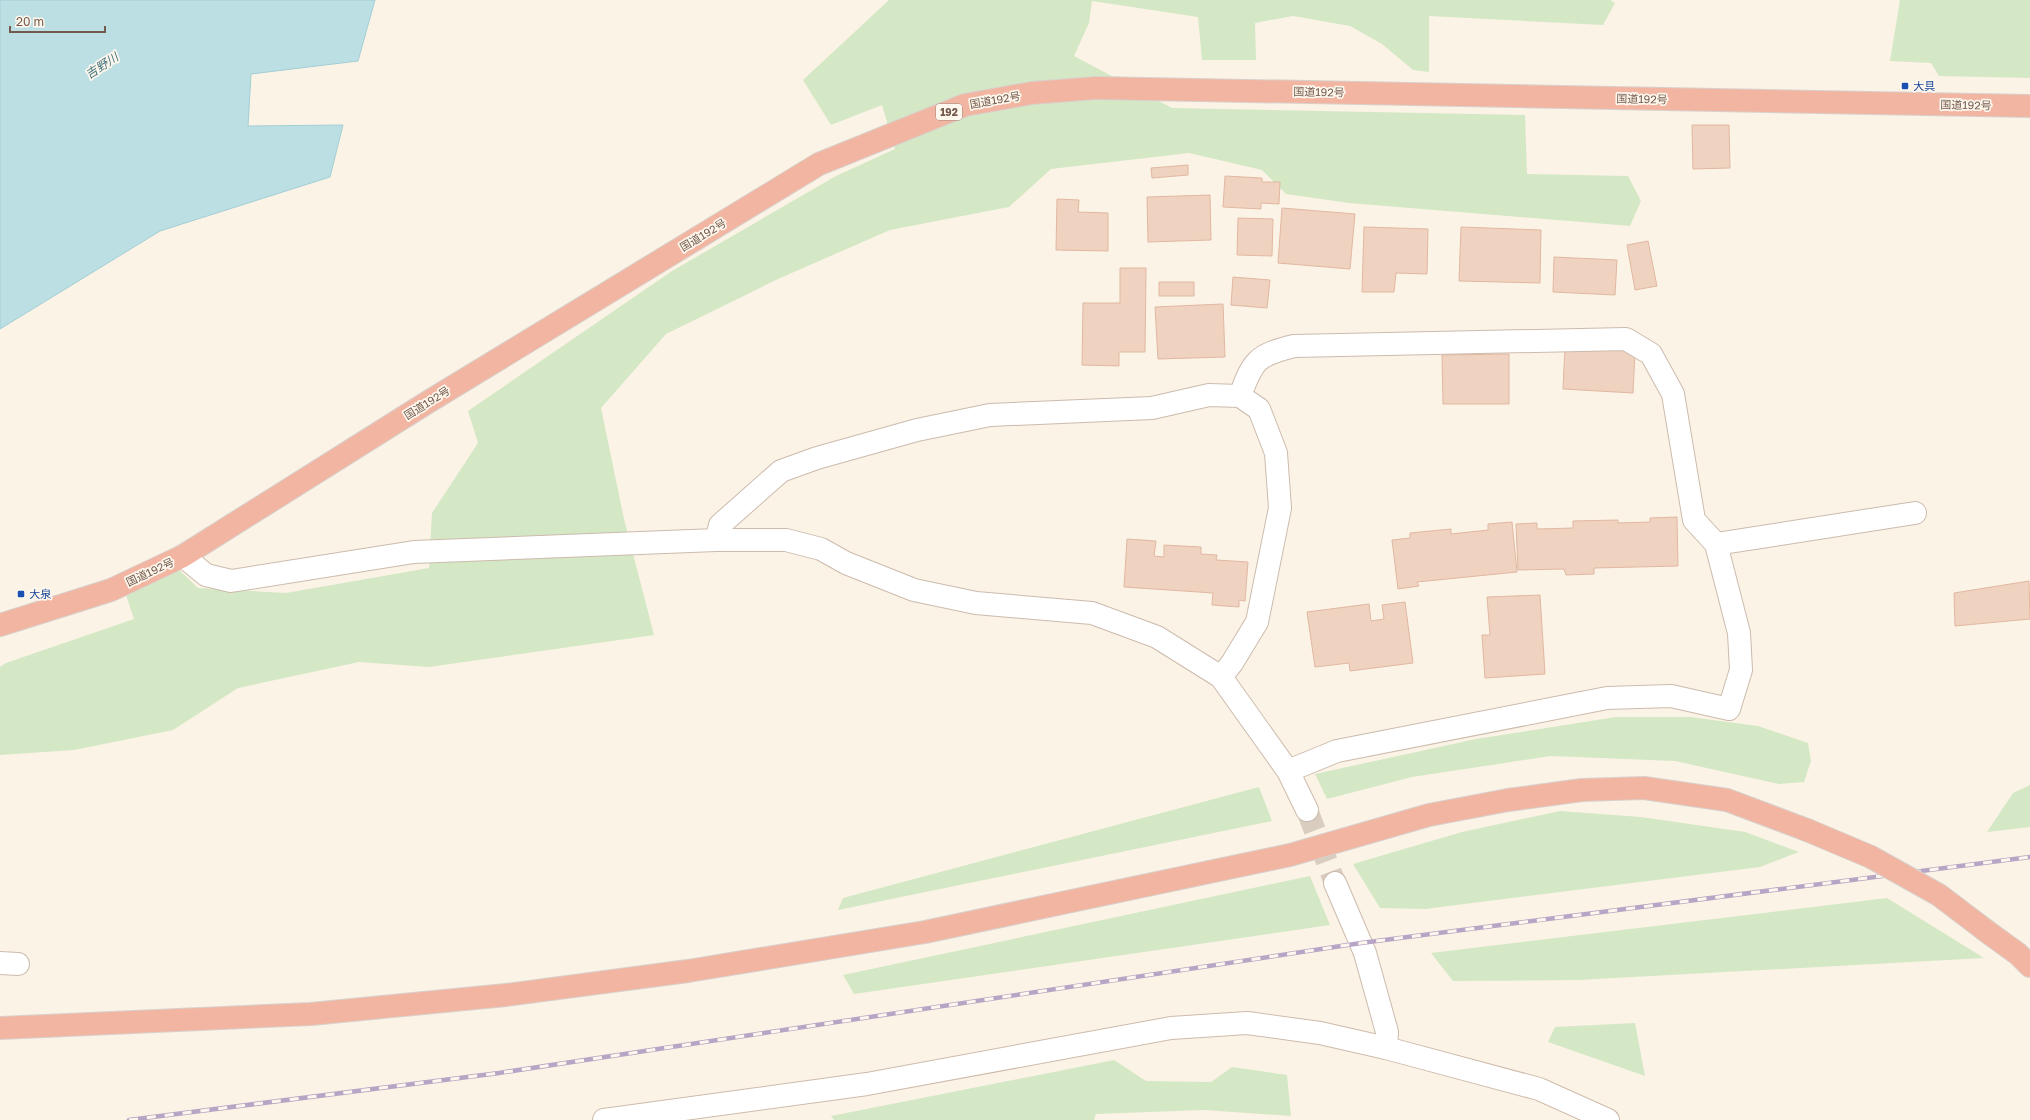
<svg xmlns="http://www.w3.org/2000/svg" width="2030" height="1120" font-family="'Golos Text','Noto Sans JP',sans-serif">
  <style>
    .green { fill: #d4e8c5 }
    .water { fill: #bcdfe4; stroke: #a3ced5 }
    .building { fill: #efd2bf; stroke: #e1b8a1 }
    .lines { fill: none; stroke-linecap: round; stroke-linejoin: round }
    .street-tunnel { stroke: #d9cdc0; stroke-width: 22; stroke-dasharray: 22 11; stroke-linecap: butt }
    .street-casing { stroke: #ccbbad; stroke-width: 24 }
    .secondary-casing { stroke: #cfbbab; stroke-width: 24 }
    .highway-casing { stroke: #d8d1cd; stroke-width: 24 }
    .street { stroke: #fff; stroke-width: 22 }
    .secondary { stroke: #fff; stroke-width: 22 }
    .highway { stroke: #f2b5a1; stroke-width: 22 }
    .rail-casing { stroke: #b6a5c4; stroke-width: 4.5 }
    .rail { stroke: #fef7ed; stroke-width: 3; stroke-dasharray: 9; stroke-linecap: butt }
    .highway-bridge-casing { stroke: #d8d1cd; stroke-width: 24; stroke-linecap: butt }
    .highway-bridge { stroke: #f2b5a1; stroke-width: 22 }
    .transit-dot { fill: #1a4fb4; stroke: #fef7ed; stroke-width: 1.5 }
    .labels { text-anchor: middle; stroke-width: 3.5; stroke-linejoin: round; paint-order: stroke }
    .shield { fill: #fef7ed; stroke: #9d897c; stroke-width: 1 }
    .shield-label { font-size: 10px; font-weight: bold; fill: #735a4c }
    .transit-label { font-size: 11px; fill: #164399; stroke: #fef7ed; text-anchor: start }
    .street-label { font-size: 11px; fill: #735a4c; stroke: #fef7ed }
    .water-label { font-size: 12px; font-style: italic; fill: #44767f; stroke: #fef7ed }
  </style>
  <rect width="100%" height="100%" fill="#fbf3e6"/>
  <!-- green -->
  <path class="green" d="M889,0h721l5,3 -12,22 -174,-9v56l-16,-2 -31,-26 -32,-18 -57,-10 -38,7 1,37h-54l-4,-43 -106,-16 -3,22 -15,33 98,52 353,7 2,59 101,2 13,25 -11,25 -281,-23 -63,-9 -24,-24 -73,-17 -138,16 -42,38 -119,23 -112,49 -112,55 -65,74 23,111 30,116 -225,32 -70,-5 -121,26 -65,42 -99,20 -74,5v-88l6,-4 128,-44 -8,-24 52,-26 20,19 88,5 143,-25 3,-55 46,-70 -10,-32 204,-140 164,-95 59,-27 -13,-44 -51,20 -28,-45z
    M1900,0h130v78l-91,-2 -8,-13 -41,-2z
    M1616,717h74l68,9 50,17 3,18 -7,21 -25,2 -104,-23 -124,-5 -139,21 -85,22 -12,-25 161,-35z
    M2030,785v42l-43,5 26,-39z
    M1259,787l13,34 -434,89 5,-12z
    M1560,811l81,6 104,15 54,20 -39,15 -335,42 -45,-1 -27,-44 109,-32z
    M1310,876l20,49 -476,69 -11,-19z
    M1887,898l97,60 -406,22 -125,1 -22,-28z
    M1635,1023l10,53 -97,-34 7,-15z
    M1114,1060l32,21 65,1 21,-15 55,8 4,41 -87,-6 -108,4 -2,6h-260l-3,-4z"/>
  <!-- water -->
  <path class="water" d="M0,0h375l-17,61 -107,13 -3,52 95,-1 -13,52 -170,54 -160,98z"/>
  <!-- building -->
  <path class="building" d="M1692,125h37l1,43 -37,1z
    M1188,165v10l-36,3 -1,-10z
    M1225,176l37,2v4h18l-1,22 -18,-1v6l-38,-2z
    M1210,195l1,45 -63,2 -1,-45z
    M1057,199l22,1 -1,12 30,1v38l-52,-1z
    M1282,208l73,6 -5,55 -72,-6z
    M1238,218l35,1 -1,37 -35,-1z
    M1364,227l64,2 -1,45 -31,-1 -2,19h-32z
    M1461,227l80,3 -1,53 -81,-2z
    M1648,241l9,45 -22,4 -8,-45z
    M1554,257l63,3 -2,35 -62,-3z
    M1120,268h26l-1,84h-26v14l-37,-1 1,-62h37z
    M1233,277l37,3 -3,28 -36,-3z
    M1159,282h35v14h-35z
    M1223,304l2,53 -67,2 -3,-52z
    M1565,347l70,4 -2,42 -70,-4z
    M1509,354v50h-66l-1,-49z
    M1677,517l1,49 -84,2v6l-28,1 -2,-6 -46,1 -2,-46 21,-1v6l36,-1v-7l45,-1v3l32,-1v-4z
    M1512,522l5,50 -100,10 2,4 -21,3 -6,-49 18,-2v-5l41,-4v5l37,-4v-6z
    M1127,539l29,2 -2,15 10,1v-12l37,2v7l16,1 -1,5 32,2 -3,39 -6,-1v7l-27,-2 1,-12 -89,-6z
    M2029,581l1,38 -75,7 -1,-33z
    M1540,595l5,79 -60,4 -3,-43h8l-3,-38z
    M1405,602l8,61 -63,8 -1,-8 -34,4 -8,-55 62,-8 2,17 13,-2 -2,-14z"/>
  <g class="lines">
    <!-- street-tunnel -->
    <path class="street-tunnel" d="M1307,810l28,73"/>
    <!-- street casing -->
    <g class="street-casing">
      <path id="street" d="M1240,396c13,-36 17,-41 54,-50l332,-7 25,15 22,40 21,126 22,24 199,-31
        M716,540l4,-15 61,-54 36,-13 100,-28 73,-15 162,-7 57,-13 31,1 19,13 17,44 4,55 -23,114 -25,41 -11,14
        M183,556l23,19 25,6 183,-29 302,-12h70l35,9 25,14 68,27 62,13 116,10 65,24 64,40 67,94 19,39
        M1288,771l49,-20 270,-53 64,-2 58,13 12,-39 -2,-37 -23,-89
        M1335,883l30,70 22,79 -1,16
        M0,963l18,1"/>
    </g>
    <!-- secondary casing -->
    <g class="secondary-casing">
      <path id="secondary" d="M604,1120l263,-36 304,-56 76,-5 73,10 66,15 153,41 69,31"/>
    </g>
    <!-- highway casing -->
    <g class="highway-casing">
      <path id="highway" d="M0,625l111,-35 72,-34 245,-154 391,-238 146,-59 67,-12 64,-5 934,18
        M1985,930l33,24 12,12
        M0,1028l311,-14 195,-19 182,-24 237,-39 365,-77 139,-40 79,-15 74,-10 62,-2 83,12 80,30"/>
    </g>
    <!-- street -->
    <use href="#street" class="street"/>
    <!-- secondary -->
    <use href="#secondary" class="secondary"/>
    <!-- highway -->
    <use href="#highway" class="highway"/>
    <!-- rail casing -->
    <g class="rail-casing">
      <path id="rail" d="M129,1120l370,-47 862,-130 669,-86"/>
    </g>
    <!-- rail -->
    <use href="#rail" class="rail"/>
    <!-- highway-bridge casing -->
    <g class="highway-bridge-casing">
      <path id="highway-bridge" d="M1807,830l64,27 68,38 46,35"/>
    </g>
    <!-- highway-bridge -->
    <use href="#highway-bridge" class="highway-bridge"/>
  </g>
  <!-- markers -->
  <g class="transit-dot">
    <rect x="1901" y="82" width="8" height="8" rx="2"/>
    <rect x="17" y="590" width="8" height="8" rx="2"/>
  </g>
  <g class="labels">
    <!-- shield labels -->
    <rect class="shield" x="936" y="104" width="26" height="16" rx="3"/>
    <g class="shield-label">
      <text x="949" y="116">192</text>
    </g>
    <!-- transit labels -->
    <g class="transit-label">
      <text x="1913" y="90">大具</text>
      <text x="29" y="598">大泉</text>
    </g>
    <!-- street labels -->
    <g class="street-label">
      <text transform="translate(1319 92) rotate(1)" y="4">国道192号</text>
      <text transform="translate(1642 99) rotate(1)" y="4">国道192号</text>
      <text transform="translate(995 100) rotate(-10)" y="4">国道192号</text>
      <text transform="translate(1966 105) rotate(1)" y="4">国道192号</text>
      <text transform="translate(703 235) rotate(-31)" y="4">国道192号</text>
      <text transform="translate(427 403) rotate(-32)" y="4">国道192号</text>
      <text transform="translate(150 572) rotate(-25)" y="4">国道192号</text>
    </g>
    <!-- water labels -->
    <g class="water-label">
      <text transform="translate(102 66) rotate(-33)" y="4">吉野川</text>
    </g>
  </g>
  <!-- scale -->
  <path d="M10 26v6h95v-6" fill="none" stroke="#735a4c" stroke-width="2"/>
  <text x="16" y="26" font-size="12" fill="#735a4c" stroke="#fef7ed" stroke-width="3" paint-order="stroke">20 m</text>
</svg>
